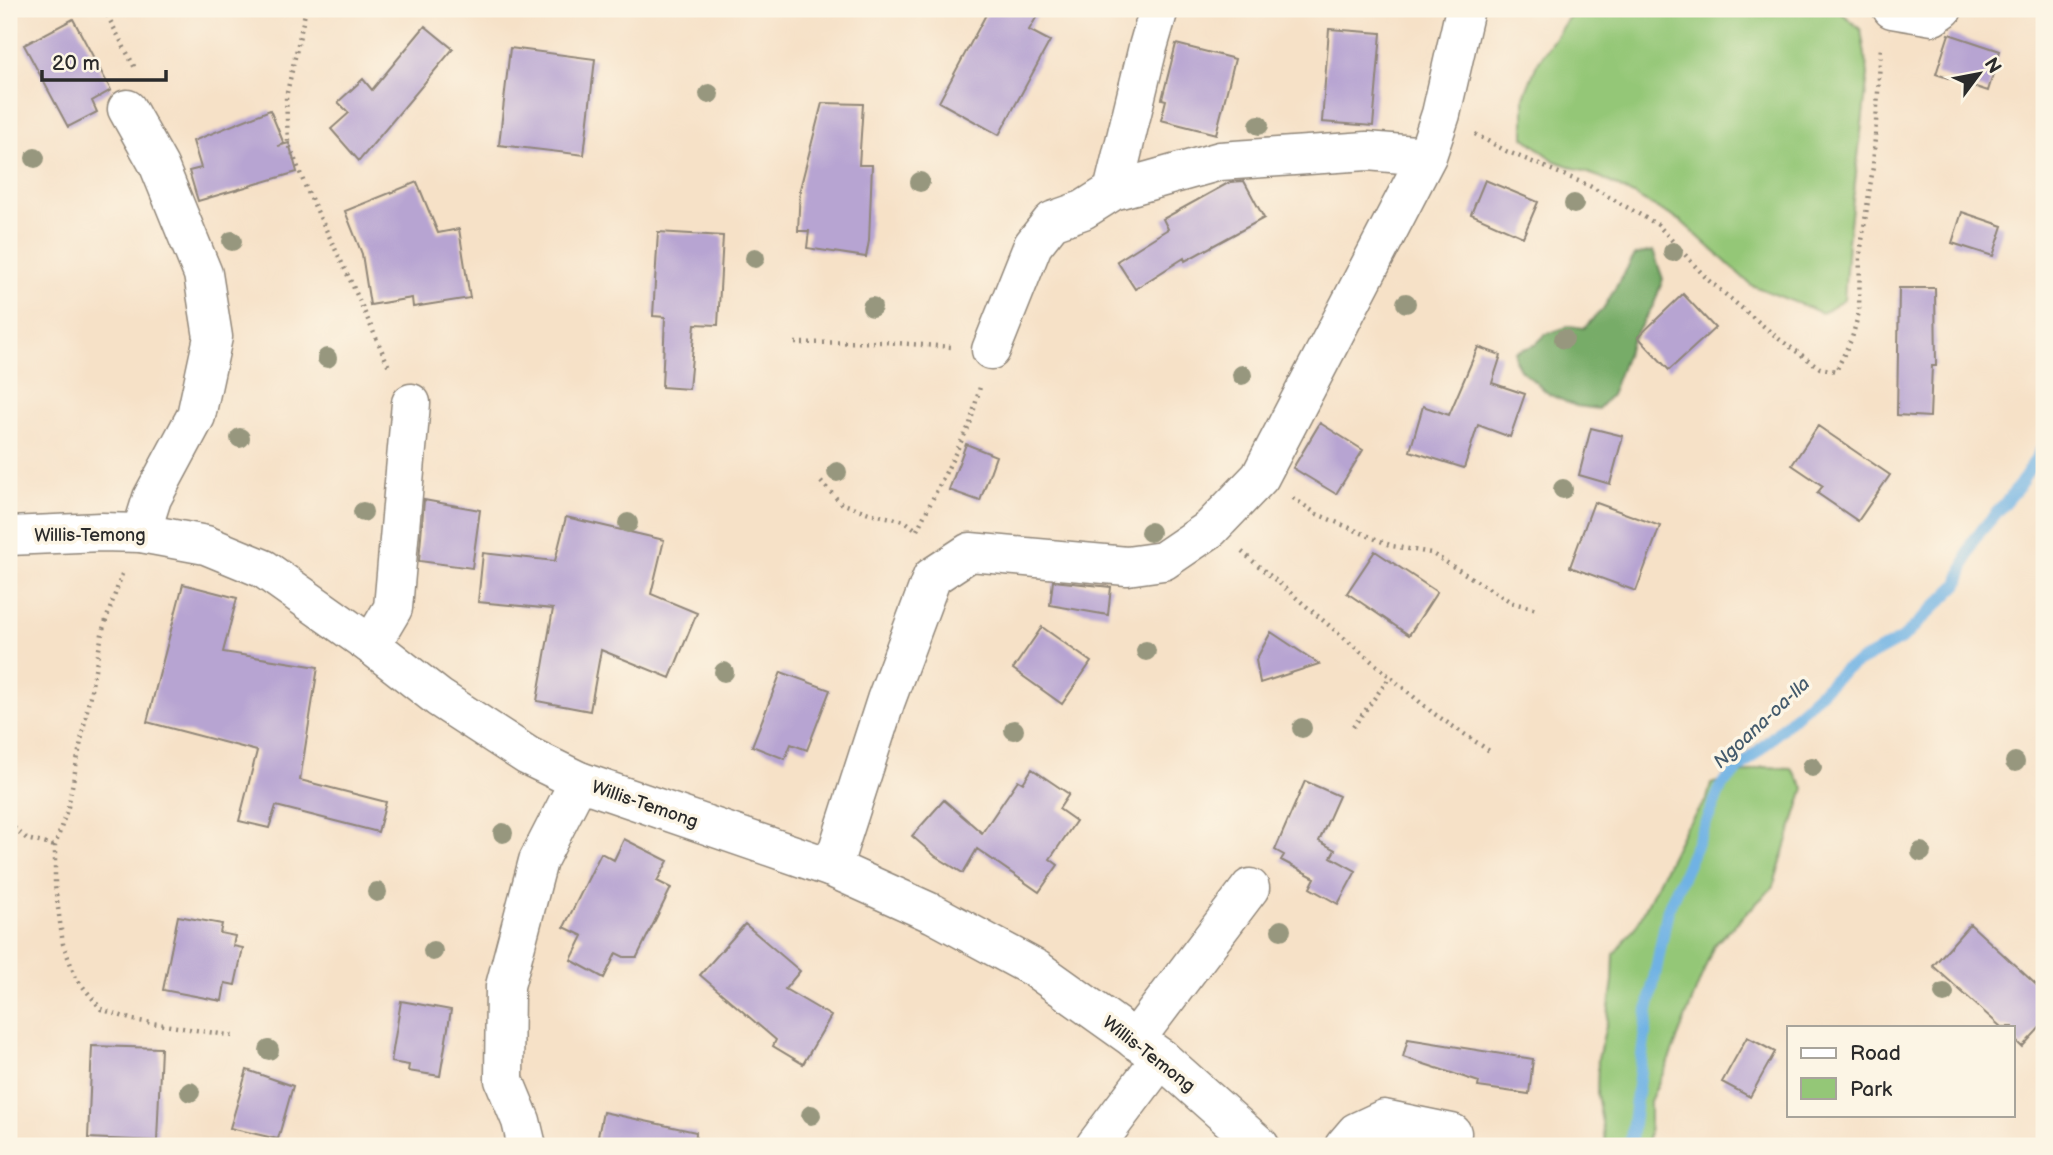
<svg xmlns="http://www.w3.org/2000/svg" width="2053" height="1155" font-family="'Balsamiq Sans',sans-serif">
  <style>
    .green { fill: #94c777; stroke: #607951; stroke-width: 2 }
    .forest { fill: #77ac68; stroke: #516c4a; stroke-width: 2 }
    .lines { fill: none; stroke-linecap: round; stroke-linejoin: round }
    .stream { stroke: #6fb2e4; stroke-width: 12 }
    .building { fill: #b7a4d2 }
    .minor-casing { stroke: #908679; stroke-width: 41 }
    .major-casing { stroke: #908679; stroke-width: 41 }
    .path { stroke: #908679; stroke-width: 4.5; stroke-dasharray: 2 5; stroke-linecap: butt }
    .minor { stroke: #fff; stroke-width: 38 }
    .major { stroke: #fff; stroke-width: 38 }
    .tree { fill: #97977e }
    .labels { text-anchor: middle; stroke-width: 7; stroke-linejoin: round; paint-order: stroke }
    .street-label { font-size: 18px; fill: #2b2b2b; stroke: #fcf5e5 }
    .water-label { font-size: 19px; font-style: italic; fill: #435a6c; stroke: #fcf5e5 }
  </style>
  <rect width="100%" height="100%" fill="#fcf5e5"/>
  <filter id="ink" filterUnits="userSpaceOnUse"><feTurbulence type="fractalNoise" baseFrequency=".0143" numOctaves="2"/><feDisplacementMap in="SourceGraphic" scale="14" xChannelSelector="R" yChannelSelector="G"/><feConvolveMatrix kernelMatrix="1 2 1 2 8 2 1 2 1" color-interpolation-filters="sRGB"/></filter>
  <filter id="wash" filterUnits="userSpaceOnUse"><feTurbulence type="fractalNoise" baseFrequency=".00686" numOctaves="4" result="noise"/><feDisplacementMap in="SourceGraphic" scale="28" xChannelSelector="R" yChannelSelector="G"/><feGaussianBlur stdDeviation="1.57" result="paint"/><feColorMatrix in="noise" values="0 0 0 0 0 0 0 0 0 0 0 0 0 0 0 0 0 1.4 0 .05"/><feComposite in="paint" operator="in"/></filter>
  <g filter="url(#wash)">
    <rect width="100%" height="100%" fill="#f6e1c7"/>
    <!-- green -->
    <path class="green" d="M1588,9h238l16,4 19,17 7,44 -20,167 -4,59 -22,13 -71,-28 -70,-64 -79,-43 -47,-17 -31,-24v-40l13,-33 31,-46z
      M1763,767l28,1 13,20 -31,99 -59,58 -47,120 -17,36v26l-3,19h-41l-9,-51 1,-37 9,-36 6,-41 1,-27 24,-31 47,-95 22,-29 4,-15z"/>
    <!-- forest -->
    <path class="forest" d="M1653,251l10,28 -9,25 -23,38 -20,53 -13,14 -22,-3 -26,-11 -30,-26 -5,-9v-8l20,-7 11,-11 24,-8 14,2 19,-19 32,-54z"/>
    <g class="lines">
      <!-- stream -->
      <path class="stream" d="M1630,1146l18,-136 20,-101 54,-124 122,-115 59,-32 55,-54 15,-44 44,-51 27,-43"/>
    </g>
    <g id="blocks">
      <!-- building -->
      <path class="building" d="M989,9h52l-12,21 21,11 -51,94 -60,-33z
        M73,19l38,71 -19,11 5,11 -29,15 -44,-82z
        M425,26l28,23 -94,112 -28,-32 18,-16 -11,-11 25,-23 9,11z
        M1329,29l52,4 -8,93 -51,-4z
        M1949,34l51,17 -12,40 -52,-17z
        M1176,44l59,15 -19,75 -55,-14 5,-20 -4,-1z
        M510,48l85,11 -11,96 -85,-10z
        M822,103l41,1 -4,61h13l-3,76 -3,16 -59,-9 2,-17h-11l2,-42z
        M270,110l14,34 -6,2 11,-3 8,29 -99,29 -9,-30 12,-3 -8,-27z
        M1485,180l53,22 -15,35 -52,-23z
        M1244,181l20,37 -79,43 -1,-3 -49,31 -18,-28 51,-32 -5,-10 67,-37z
        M417,182l21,51 21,-4 11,69 -57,9 -1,-9 -42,7 -8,-51 -17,-43z
        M1962,212l41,14 -10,30 -41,-13z
        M658,232l65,4 -5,89 -23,-1 -6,65 -27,-2 3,-70 -12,-1z
        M1899,288h36l1,78h-4l-2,51 -33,-2z
        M1683,294l32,34 -46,42 -31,-33z
        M1478,347l23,8 -9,28 33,11 -15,43 -32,-12 -14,43 -54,-17 13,-45 26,9z
        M1320,423l43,27 -27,44 -43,-26z
        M1818,426l72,49 -32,46 -41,-28 6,-7 -31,-21z
        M1591,428l32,8 -13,48 -31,-9z
        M966,444l30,12 -16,45 -31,-11z
        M424,500l56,10 -8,58 -53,-7z
        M1594,502l66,24 -24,65 -66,-24z
        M566,517l98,23 -13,54 46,19 -27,65 -69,-28 -11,61 -53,-10 16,-92 -75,-7 5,-49 72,8z
        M1375,551l62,41 -28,43 -62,-42z
        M1053,581l58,6 -3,28 -58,-10z
        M183,584l54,14 -14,54 95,15 -18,113 86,22 -8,30 -102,-26 -7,22 -30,-7 18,-70 -110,-29z
        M1042,627l49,35 -29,42 -49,-35z
        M1271,632l48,32 -59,19 -4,-23z
        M781,672l49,18 -23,60 -16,-6 -6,15 -33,-13z
        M1032,769l37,25 -10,15 17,12 -26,38 8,6 -19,27 -62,-43 -14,24 -28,-17 -23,-20 32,-36 38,33 36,-53 5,3z
        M1305,781l34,15 -20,45 16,9 -4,7 25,14 -18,33 -28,-16 5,-10 -34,-18 3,-5 -9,-5z
        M624,839l44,22 -11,20 14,7 -34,69h-13l-8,-4 -12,25 -33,-18 12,-24 -19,-9 37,-74 13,7z
        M178,916l44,8 -2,9 15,3 -2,10 10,2 -8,37 -10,-2 -3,18 -59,-11z
        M745,924l55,47 -15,18 46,27 -28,48 -30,-18 3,-6 -76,-65z
        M1970,924l74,68v31l-22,24 -9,-9v-11h-12l-68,-61z
        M401,1001l50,9 -11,66 -32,-5 1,-6 -18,-3z
        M1747,1037l28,15 -25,45 -28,-15z
        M1408,1039l125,20 -4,35 -51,-7 1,-5 -76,-25z
        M92,1046l69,2 -4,93 -69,-3z
        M247,1070l46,16 -15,53 -48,-11z
        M603,1112l93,20 -1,14h-99z"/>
    </g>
  </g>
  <g filter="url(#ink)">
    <use href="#blocks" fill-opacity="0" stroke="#908679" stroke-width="2"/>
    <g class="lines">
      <!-- minor casing -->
      <g class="minor-casing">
        <path id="minor" d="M1892,9l41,7 10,-7
          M127,109l32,57 44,108 10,63 -17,79 -44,82 -11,35
          M1113,191l35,-144 11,-38
          M991,350l42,-105 19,-24 31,-11 30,-19 107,-30 147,-10 60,5
          M371,645l22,-37 18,-205
          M832,868l54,-168 46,-123 38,-25 157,14 36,-5 47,-32 50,-52 167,-321 14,-42 24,-105
          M1135,1040l115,-152
          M527,1146l-6,-25 -17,-41 1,-94 33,-125 41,-80
          M1095,1146l66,-88
          M1344,1146l12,-14 28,-13 68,14"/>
      </g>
      <!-- major casing -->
      <g class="major-casing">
        <path id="major" d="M9,536l92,-4 40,1 65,12 58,24 107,76 68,53 89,58 51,25 253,87 102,46 102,55 125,89 99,88"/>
      </g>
      <!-- path -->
      <path class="path" d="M104,9l32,61
        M306,9l-20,88 2,45 18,46 46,96 38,85
        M1475,134l31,17 82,34 70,40 50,55 71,59 41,29 16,3 16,-33 7,-26 1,-58 13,-87 8,-120
        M795,343l88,-1 68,5
        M821,482l20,21 28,10 36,8 13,10
        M1293,498l24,16 75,32 39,7 82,50 24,6
        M917,530l53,-106 10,-37
        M1242,552l191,161 58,39
        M122,574l-19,55 -35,178 -13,39v40l8,58 13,34 25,31 32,11 100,16
        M1353,727l37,-50
        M9,801l3,25 15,13 28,7"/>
      <!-- minor -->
      <use href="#minor" class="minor"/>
      <!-- major -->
      <use href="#major" class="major"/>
    </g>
    <!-- trees -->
    <g class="tree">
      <circle cx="709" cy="94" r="10"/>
      <circle cx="1259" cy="125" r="10"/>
      <circle cx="35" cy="158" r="10"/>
      <circle cx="920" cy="182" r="10"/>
      <circle cx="1574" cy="204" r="10"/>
      <circle cx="232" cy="241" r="10"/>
      <circle cx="1673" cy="252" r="10"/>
      <circle cx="755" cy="258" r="10"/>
      <circle cx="1406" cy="303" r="10"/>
      <circle cx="872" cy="307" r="10"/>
      <circle cx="1564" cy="339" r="10"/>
      <circle cx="327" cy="358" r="10"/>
      <circle cx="1242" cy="375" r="10"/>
      <circle cx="240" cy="438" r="10"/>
      <circle cx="837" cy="472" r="10"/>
      <circle cx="1563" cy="489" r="10"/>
      <circle cx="363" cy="512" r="10"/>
      <circle cx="628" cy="523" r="10"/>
      <circle cx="1150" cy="532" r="10"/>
      <circle cx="1146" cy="651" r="10"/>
      <circle cx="724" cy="672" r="10"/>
      <circle cx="1302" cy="728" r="10"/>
      <circle cx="1014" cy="730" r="10"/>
      <circle cx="2015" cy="762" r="10"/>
      <circle cx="1812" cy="767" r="10"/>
      <circle cx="503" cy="833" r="10"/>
      <circle cx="1921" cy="852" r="10"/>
      <circle cx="377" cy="892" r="10"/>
      <circle cx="1281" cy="930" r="10"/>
      <circle cx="433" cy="951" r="10"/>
      <circle cx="1944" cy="993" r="10"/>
      <circle cx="269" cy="1050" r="10"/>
      <circle cx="190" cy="1092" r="10"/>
      <circle cx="811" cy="1115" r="10"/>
    </g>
  </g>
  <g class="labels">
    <!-- street labels -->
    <g class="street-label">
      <text x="90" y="541">Willis-Temong</text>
      <text transform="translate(645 804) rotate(19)" y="6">Willis-Temong</text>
      <text transform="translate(1149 1054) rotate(38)" y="6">Willis-Temong</text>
    </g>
    <!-- water labels -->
    <g class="water-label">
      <text transform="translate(1761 722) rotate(-43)" y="7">Ngoana-oa-lla</text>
    </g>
  </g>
  <!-- margin -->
  <rect width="2053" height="1155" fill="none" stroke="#fcf5e5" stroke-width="35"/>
  <!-- legend -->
  <rect x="1787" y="1026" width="228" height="91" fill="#fcf5e5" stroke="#a8a49b" stroke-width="2"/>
  <rect x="1801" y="1048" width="35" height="10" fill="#ffffff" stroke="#a8a49b" stroke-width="2"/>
  <text x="1850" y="1060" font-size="21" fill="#2b2b2b">Road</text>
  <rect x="1801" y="1078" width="35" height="21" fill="#94c777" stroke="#a8a49b" stroke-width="2"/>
  <text x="1850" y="1096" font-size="21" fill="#2b2b2b">Park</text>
  <!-- north arrow -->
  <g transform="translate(1979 74) rotate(58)" stroke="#fcf5e5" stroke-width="5" paint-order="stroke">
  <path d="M0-5L12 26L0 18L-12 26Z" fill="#2b2b2b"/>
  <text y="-10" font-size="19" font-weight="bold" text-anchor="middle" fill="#2b2b2b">N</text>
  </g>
  <!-- scale -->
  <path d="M42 70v10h124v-10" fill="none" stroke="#2b2b2b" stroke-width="3.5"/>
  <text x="52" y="70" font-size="21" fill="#2b2b2b" stroke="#fcf5e5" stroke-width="5" paint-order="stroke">20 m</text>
</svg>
